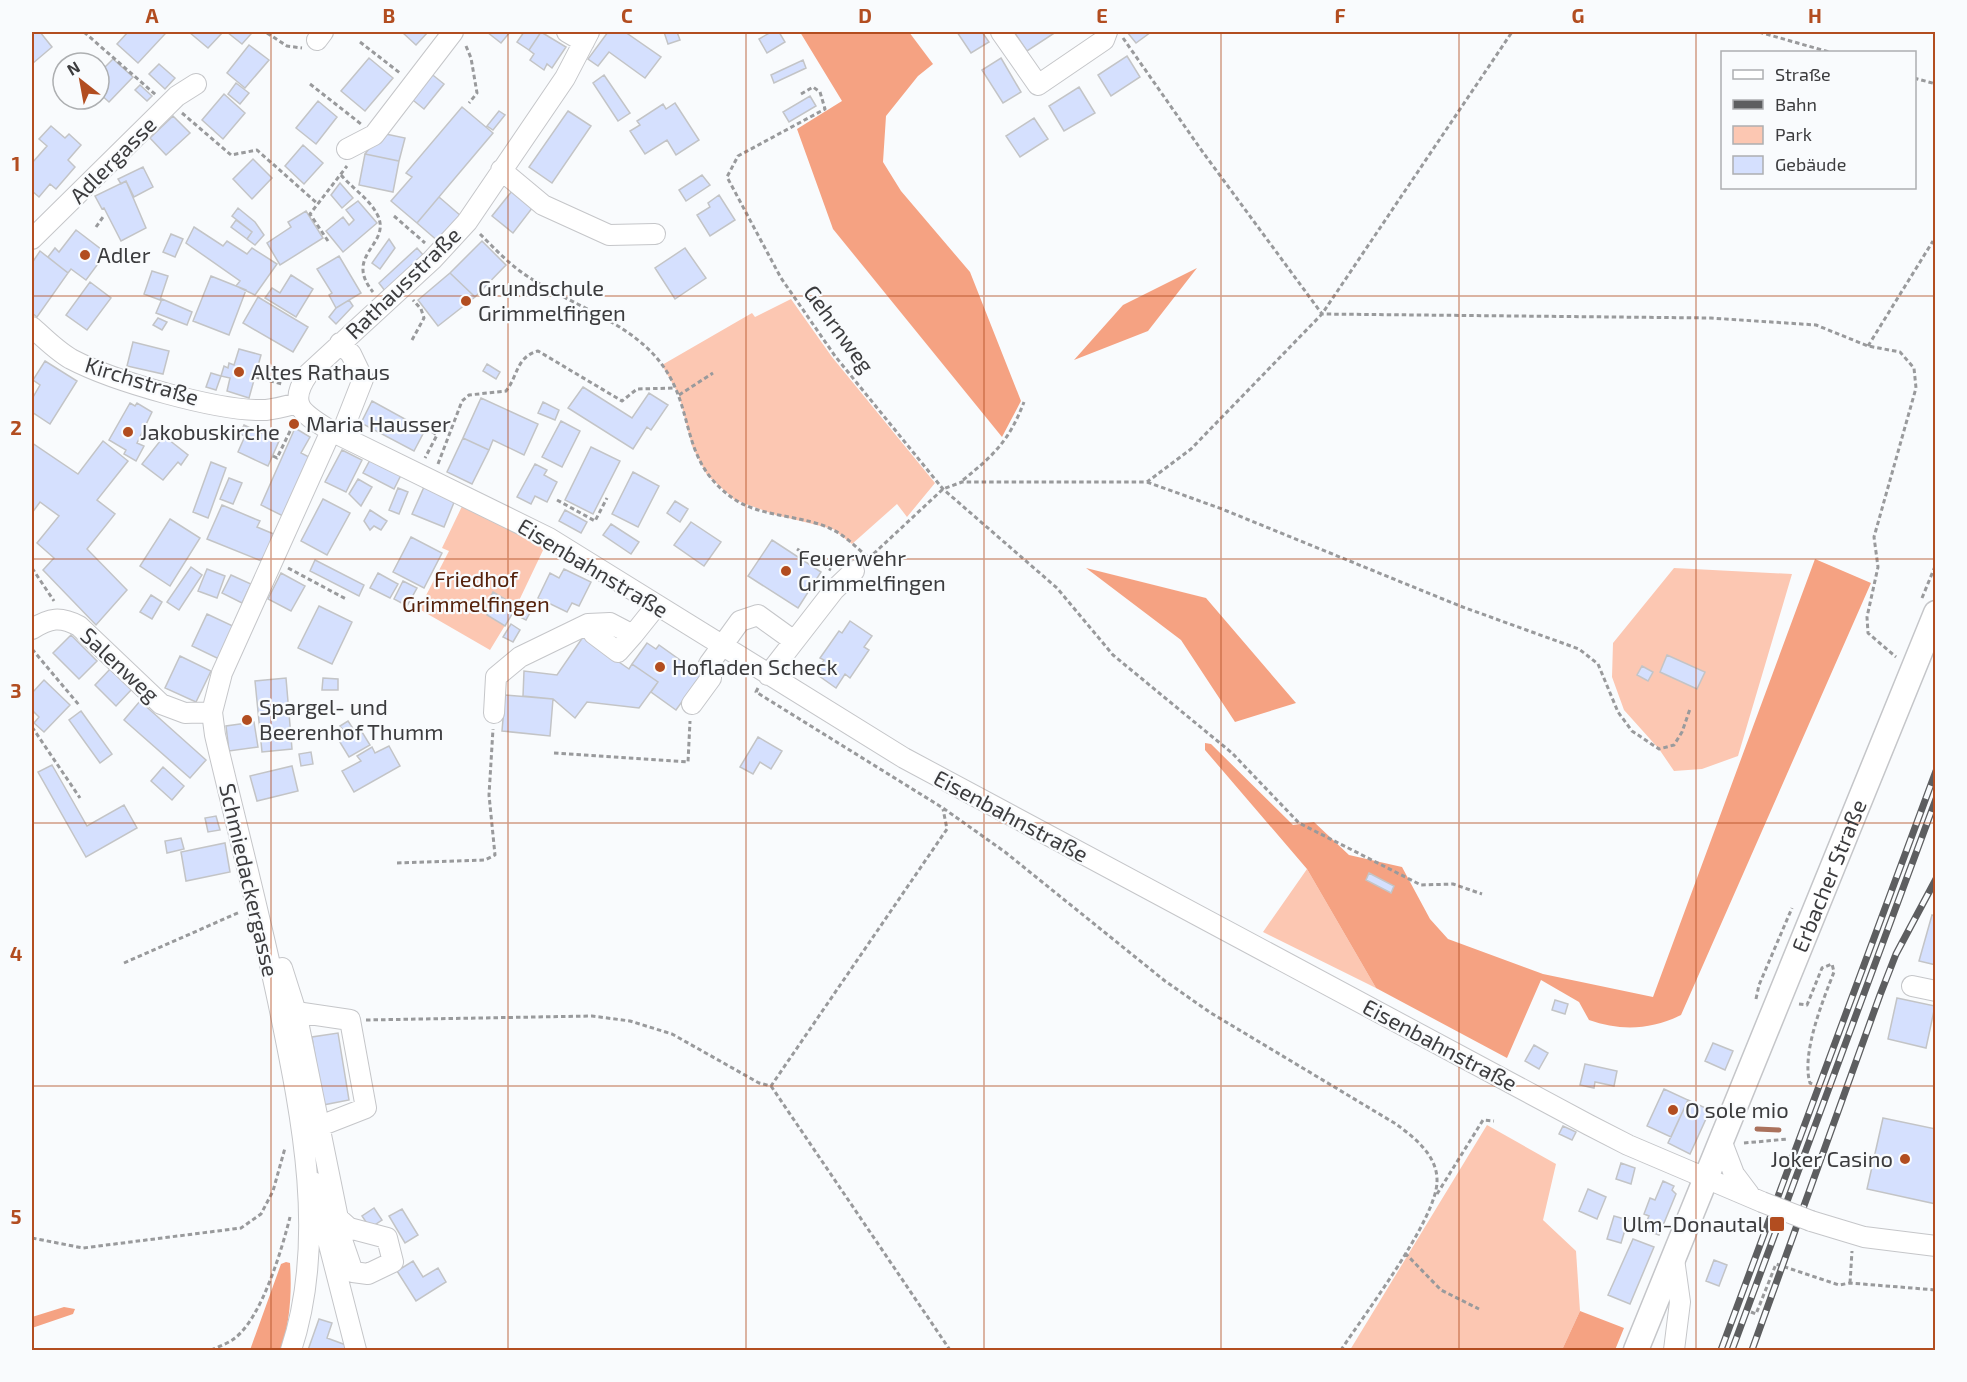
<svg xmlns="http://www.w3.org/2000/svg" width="1967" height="1382" font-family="'Exo 2',sans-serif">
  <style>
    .green { fill: #fcc7b2 }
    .forest { fill: #f5a282 }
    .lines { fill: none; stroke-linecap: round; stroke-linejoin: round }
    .stream { stroke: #aa715c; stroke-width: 5 }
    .building { fill: #d5e0fe; stroke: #c3c4c6; stroke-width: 1.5 }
    .minor-casing { stroke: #c5c6c9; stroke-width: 22 }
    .major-casing { stroke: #c5c6c9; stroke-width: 27 }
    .path { stroke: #999a9c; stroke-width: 3; stroke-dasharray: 4.5 3; stroke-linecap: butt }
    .minor { stroke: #fff; stroke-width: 20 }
    .major { stroke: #fff; stroke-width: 24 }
    .rail-casing { stroke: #5d5e60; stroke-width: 7 }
    .rail { stroke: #f9fbfd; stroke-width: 4.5; stroke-dasharray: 14; stroke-linecap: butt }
    .minor-bridge-casing { stroke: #c5c6c9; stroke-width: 22; stroke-linecap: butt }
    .minor-bridge { stroke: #fff; stroke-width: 20 }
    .grid { fill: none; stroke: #b24d20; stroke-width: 1.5; stroke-opacity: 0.55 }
    .poi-dot { fill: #b24d20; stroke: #f9fbfd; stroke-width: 2 }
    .labels { text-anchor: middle; stroke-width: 4.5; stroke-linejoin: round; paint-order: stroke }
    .street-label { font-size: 22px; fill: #3c3c3e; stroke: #f9fbfd }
    .poi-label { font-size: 22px; fill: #3c3c3e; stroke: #f9fbfd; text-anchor: start }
    .park-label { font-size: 22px; fill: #55220c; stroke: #f9fbfd }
    .neatline { fill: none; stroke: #b24d20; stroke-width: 2 }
    .grid-label { font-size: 20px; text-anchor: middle; font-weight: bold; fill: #b24d20 }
  </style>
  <rect width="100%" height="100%" fill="#f9fbfd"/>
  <!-- green -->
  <path class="green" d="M791,299l41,58 103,126 -28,34 -10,-13 -45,40 -19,-15 -57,-14 -41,-15 -28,-25 -15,-29 -13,-51 -17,-30 90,-52 3,4z
    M465,500l81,44 -31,65 -25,41 -71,-41 30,-58 -7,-3z
    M1674,568l118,6 -54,182 -36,13 -28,2 -15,-22 -35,-39 -12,-33 1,-34z
    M1307,869l69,119 -113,-56z
    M1487,1125l69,39 -13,56 33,31 4,60 -18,39h-212z"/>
  <!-- forest -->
  <path class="forest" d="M800,32h109l24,32 -15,12 -32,40 -3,46 18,29 69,81 51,129 -19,36 -169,-208 -36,-100 45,-28z
    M1197,268l-49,63 -74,29 49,-55z
    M1815,559l56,24 -190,432c-30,15 -61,16 -92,5l-10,-18 -38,-22 -34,78 -131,-70 -69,-119 -102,-119v-7l6,1 82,81 21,-3 35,33 53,12 28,52 18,20 95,35 110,23z
    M1086,568l120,30 90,105 -61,19 -54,-82z
    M286,1262l4,1c2,29 0,59 -9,87h-31l31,-86z
    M64,1307l11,2 -2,5 -41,14v-11z
    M1580,1311l44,17 -9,22h-53z"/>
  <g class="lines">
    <!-- stream -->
    <path class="stream" d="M1757,1129l22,1"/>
  </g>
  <!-- building -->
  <path class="building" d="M32,32h8l12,15 -20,17z
    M128,32h34l3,2 -27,29 -21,-19z
    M189,32h34l-15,16z
    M227,32h21l3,2 -9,10z
    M402,32h26l-12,13z
    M487,32h23l-9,11z
    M524,32h17l-12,18 -12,-8z
    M541,32l25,15 -14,21 -5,-4 -3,6 -14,-10 4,-6 -5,-4z
    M608,32h17l36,25 -16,21 -36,-26 -11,14 -10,-7z
    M664,32h13l3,8 -12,4z
    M771,32h8l6,10 -18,11 -8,-14z
    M957,32h25l7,10 -18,11z
    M1014,32h42l-29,19z
    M1127,32h24l-15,11z
    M249,45l20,15 -24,28 -18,-15z
    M1127,56l13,21 -29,19 -13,-21z
    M369,58l24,20 -28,33 -24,-20z
    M1001,58l20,34 -18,11 -21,-33z
    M113,59l20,18 -24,25 -10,-9v-20z
    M803,60l3,8 -32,15 -3,-8z
    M159,64l16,14 -10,11 -16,-15z
    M429,72l15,12 -20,25 -15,-12z
    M604,75l26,38 -12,8 -25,-38z
    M236,83l13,10 -9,11 -12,-10z
    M140,85l12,11 -5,5 -12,-11z
    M1079,87l16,26 -31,18 -15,-25z
    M224,94l21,19 -22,26 -21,-19z
    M810,96l6,10 -27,16 -6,-10z
    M318,101l19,16 -21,27 -20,-16z
    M675,103l24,37 -23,15 -9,-15 -22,14 -15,-23 10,-6 -3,-4 26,-17 3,5z
    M462,107l31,26 -76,90 -26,-22 21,-24 -6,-4z
    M499,111l6,4 -12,15 -6,-4z
    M568,111l23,15 -39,57 -23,-16z
    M173,116l17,17 -24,22 -16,-17z
    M1034,118l14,21 -28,18 -14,-21z
    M51,126l14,12 4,-4 12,11 -13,15 7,7 -19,22 -6,-5 -11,13 -7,-6v-28l15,-17 -8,-7z
    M381,133l24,5 -6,23 -34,-7z
    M303,145l20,18 -19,21 -19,-18z
    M365,154l34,7 -6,31 -34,-7z
    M253,159l19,19 -20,21 -19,-20z
    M143,167l10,20 -19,10 -8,-16 -5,3 -3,-5z
    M702,175l8,10 -24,16 -7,-11z
    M126,181l20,47 -25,13 -17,-33 -2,1 -7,-13z
    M340,183l13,15 -11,10 -11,-13z
    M512,191l21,16 -20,26 -21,-17z
    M719,195l16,25 -25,16 -13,-21 13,-8 -2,-4z
    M439,197l22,19 -22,26 -22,-19z
    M358,201l19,22 -34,29 -17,-21 17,-14 6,8 5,-5 -8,-10z
    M238,208l17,14 9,13 -9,10 -8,-6 5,-7 -20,-16z
    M306,211l17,27 -43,27 -13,-22 24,-16 -3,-5z
    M236,220l16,12 -5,7 -16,-12z
    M194,227l29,19 4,-5 20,13 5,-6 25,16 -22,31 -19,-9 4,-5 -54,-38z
    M76,230l30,23 -20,27 -15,-11 -3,4 -20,-16 7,-9 4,4z
    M171,234l12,5 -8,18 -12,-5z
    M389,239l6,9 -15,21 -8,-6z
    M482,241l24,24 -31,32 -25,-24z
    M417,248l7,8 -39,35 -6,-8z
    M685,248l21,30 -31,21 -20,-31z
    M40,251l28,22 -31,44 -5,-4v-50z
    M339,256l22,37 -25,15 -7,-13 3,-2 -15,-24z
    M152,271l16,5 -8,24 -16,-6z
    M450,273l25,24 -37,29 -20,-26z
    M291,275l22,14 -17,28 -31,-19 7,-10 8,5z
    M211,276l35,14 -17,45 -36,-14z
    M90,282l21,16 -24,32 -21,-15z
    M258,297l50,30 -15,25 -50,-29z
    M162,299l30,13 -5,13 -31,-12z
    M349,300l4,6 -17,18 -7,-7 7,-9z
    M158,318l9,4 -5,8 -9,-5z
    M133,342l36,9 -6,23 -36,-8z
    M239,349l22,6 -12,43 -22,-7 3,-13 -9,-2 3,-10 4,2 1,-5 5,2z
    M45,361l32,20 -27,43 -18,-12v-13l8,-14 -7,-5z
    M487,364l13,8 -4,7 -13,-8z
    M211,373l10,3 -5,14 -10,-3z
    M583,387l49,31 17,-25 19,12 -17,25 -4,-3 -14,22 -65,-41z
    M481,398l57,26 -14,31 -31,-15 -4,10 -26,-12z
    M372,401l53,29 -11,21 -53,-28z
    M543,402l16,8 -4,10 -17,-7z
    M130,403l5,3 2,-3 15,9 -15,31 7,3 -8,15 -12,-7 2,-4 -17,-10z
    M561,421l19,10 -18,36 -20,-10z
    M244,425l35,16 -11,25 -30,-14 7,-16 -5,-2z
    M295,428l15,9 -9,16 10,5 -26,59 -24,-12z
    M164,436l24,19 -7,10 -3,-3 -15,18 -21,-16z
    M463,438l26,12 -17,34 -25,-12z
    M103,441l25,20 -31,39 18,14 -28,35 40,41 -31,35 -53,-55 11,-12 -17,-15 22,-27 -19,-14 -8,11v-70l46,31z
    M591,447l29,14 -27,53 -28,-14z
    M342,450l20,10 -16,32 -21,-10z
    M370,460l31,15 -7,14 -31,-16z
    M211,462l15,6 -18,50 -15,-6z
    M535,464l12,6 -3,5 13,7 -10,20 -12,-6 -4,8 -14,-7z
    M633,472l26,14 -21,41 -26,-13z
    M229,478l13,5 -9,21 -13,-5z
    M358,479l14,8 -11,19 -12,-12z
    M424,487l31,13 -11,27 -32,-13z
    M398,488l10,4 -9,22 -10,-4z
    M323,499l27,14 -23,42 -26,-14z
    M675,501l13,8 -8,13 -13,-9z
    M222,505l38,16 -3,6 19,8 -12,27 -57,-23z
    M370,510l17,11 -6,9 -7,-4 -4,4 -6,-9z
    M565,510l22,12 -6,11 -22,-12z
    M170,519l30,19 -30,48 -30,-20z
    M691,522l30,20 -17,24 -30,-21z
    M611,524l28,18 -8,12 -28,-19z
    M411,537l31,16 -18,35 -31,-16z
    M772,540l49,32 -23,36 -50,-32z
    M315,560l49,25 -5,11 -49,-25z
    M191,567l11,8 -23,35 -12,-8z
    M207,569l18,7 -8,22 -19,-7z
    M564,569l27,13 -12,24 -7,-3 -5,9 -29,-14 12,-25 9,5z
    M281,573l24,13 -14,25 -23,-12z
    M378,573l20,11 -8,14 -20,-10z
    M231,575l20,9 -9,19 -20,-10z
    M403,581l14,7 -10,18 -13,-7z
    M493,592l15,9 -2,3 9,5 -10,17 -18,-11 5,-8 -5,-3z
    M151,595l11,7 -10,17 -12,-7z
    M522,603l10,6 -6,11 -10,-5z
    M319,606l33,16 -20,42 -34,-16z
    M207,614l28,13 -16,32 -27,-13z
    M850,621l22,15 -8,11 5,3 -19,28 -5,-4 -9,14 -21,-15 9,-13 -4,-2 19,-27 3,2z
    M511,624l9,6 -7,12 -10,-5z
    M71,635l26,26 -18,18 -26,-26z
    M583,637l46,32 3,-5 26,18 -19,26 -52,-6 -12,16 -22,-19 -30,-3 1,-25 33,4z
    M647,643l9,6 3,-4 42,30 -25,35 -25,-18 7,-10 -26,-18z
    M1667,655l38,17 -8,17 -37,-17z
    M180,656l31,15 -15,31 -31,-14z
    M1642,666l11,6 -5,9 -11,-6z
    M111,668l21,21 -16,17 -21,-21z
    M286,678l6,71 -30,3 -7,-71z
    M323,678l15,1v11h-16z
    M44,680l26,25 -26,27 -10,-9 5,-6 -5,-5 -2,2v-21z
    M505,695l48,4 -3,37 -48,-5z
    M140,701l66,59 -16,18 -66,-58z
    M81,711l31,43 -12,9 -31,-43z
    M348,721l6,9 5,-3 11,18 -21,12 -11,-18 8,-5 -6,-8z
    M254,722l4,25 -29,4 -3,-25z
    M758,737l24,14 -11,18 -11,-7 -7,12 -13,-7z
    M389,746l11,20 -46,26 -12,-21 19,-10 -4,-5 15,-9 3,6z
    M311,752l2,12 -12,2 -2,-12z
    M52,765l35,61 37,-21 13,23 -51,29 -48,-85z
    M292,766l6,25 -41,10 -7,-25z
    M163,767l21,19 -12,14 -21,-19z
    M216,816l4,14 -12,2 -3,-14z
    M181,838l3,11 -17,4 -2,-12z
    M225,843l5,29 -44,9 -5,-29z
    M1369,873l25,13 -3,7 -25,-13z
    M1932,915l4,1v49l-17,-4z
    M1897,998l38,8 -9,42 -38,-9z
    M1555,1000l13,4 -3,10 -13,-4z
    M338,1033l11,67 -26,5 -11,-68z
    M1713,1043l20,8 -8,19 -20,-9z
    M1534,1045l14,8 -9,16 -14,-8z
    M1585,1064l32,7 -3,15 -19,-4 -1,6 -14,-3z
    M1664,1089l24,11 -17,37 -24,-11z
    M1688,1100l22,10 -20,44 -22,-11z
    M1883,1118l53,11v75l-69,-15z
    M1563,1126l13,6 -4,8 -13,-6z
    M1621,1163l14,5 -4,16 -15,-5z
    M1663,1181l11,5 -2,4 4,4 -17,41 -16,-6 6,-13 -5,-2 6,-16 5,2z
    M1588,1189l18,8 -9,22 -18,-8z
    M374,1208l8,12 -12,8 -8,-12z
    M402,1209l16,26 -13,8 -16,-27z
    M1614,1216l14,4 -7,23 -14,-4z
    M1633,1239l21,8 -24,57 -22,-9z
    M1714,1260l13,5 -8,21 -13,-5z
    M413,1261l10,16 15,-9 8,14 -30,19 -19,-30z
    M319,1319l13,4 -5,15 19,7 -2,5h-36z"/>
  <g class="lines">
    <!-- minor casing -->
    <g class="minor-casing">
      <path id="minor" d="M567,32l17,10
        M589,32l-24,46 -98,144 -35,38 -124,114c-22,32 -4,40 23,57l218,107 355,220 685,367 39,20 134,57
        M1001,32l37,53 66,-45 3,-8
        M317,40l6,-8
        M347,149l27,-14 79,-103
        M501,170l42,35 66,30 46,-1
        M32,239l145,-143 19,-12
        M32,327c12,11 25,24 39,32 42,22 148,53 195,51 11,-1 21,-4 32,-7
        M340,343l11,11 12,25 -22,56
        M588,624l6,10 24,18 15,-17
        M32,629c18,-11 28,-13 47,-3l82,78 24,9 27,-1
        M768,675l66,-85 20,-19
        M692,704l19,-26 -2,-14 31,-43 18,-6 36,26
        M494,713l2,-36 24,-20 68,-33 22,-1 23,12 24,-30
        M282,968l14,44 54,8 16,88 -46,18
        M1912,986l24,5
        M296,1012l47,231 10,29 15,2 25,-12 -6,-24 -38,-10 -10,-9
        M1721,1140l13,34 15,20
        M313,1182l43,168
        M1811,1221l53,16 72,9
        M291,1350c37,-112 10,-237 -13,-349 -19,-89 -42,-177 -63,-266l-3,-23 10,-39 109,-242
        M1674,1350l6,-48 -6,-43"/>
    </g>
    <!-- major casing -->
    <g class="major-casing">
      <g id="major">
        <path id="s1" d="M1636,1350l300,-737"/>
      </g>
    </g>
    <!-- path -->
    <path class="path" d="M84,32l72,63
      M1759,32l70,20
      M267,33l20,13 15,2
      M1123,38l79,113 120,163 389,4 105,7 52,21 32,6 14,16 2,20 -42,149 4,30 -11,50 1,16 28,24
      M360,42l40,31
      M466,46l5,12 6,35 -8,10
      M1914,78l22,6
      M310,84l51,40
      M801,94l12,-7 7,5 5,17 -87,47 -11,21 54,101 54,78 108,133 114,99 56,67 119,98 67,70 122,62 32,-1 29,10
      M182,113l49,42 26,-5 61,54
      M341,175c12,14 29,24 37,41 13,29 -35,39 -5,76
      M394,216l31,27
      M96,227l7,-10
      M480,234c15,15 30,31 47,42 43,29 105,46 136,90 33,46 16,95 71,133 28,19 72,16 99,31 13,6 25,19 36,28
      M328,241l-18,-27 37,-48
      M412,340l12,-22 -3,-9 -8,-9
      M1868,346l65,-105
      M255,377l27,7
      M679,395l34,-22
      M420,423l17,12 -12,23
      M273,456l4,2 16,-33
      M438,464l24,-63 7,-6 37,-4c12,-15 10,-34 32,-40l84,50 15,-12 38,-1
      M963,480c31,-25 46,-39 61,-78
      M1147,482l75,27 238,97 119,43 19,15 20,48 14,19 27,18 15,-4 8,-13 8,-23
      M557,500l38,21 12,-23
      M797,549l34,21
      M868,559l75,-70 19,-7h185l44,-33 131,-135 190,-282
      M32,568l22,33
      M288,568l58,31
      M1922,598l14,-34
      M32,649l47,56
      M758,688l-2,4 187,116 62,44 160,129 46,32 185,111c19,14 42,32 41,58 -1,38 -73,133 -96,168
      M32,727l48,71
      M554,753l134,9 2,-41
      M397,863l88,-3 10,-5 -6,-60 4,-66
      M124,963l116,-51
      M1756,999l3,-14 33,-77
      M1799,1004l8,1 15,-37 10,-4 2,8c-11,28 -33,82 -24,111l5,2
      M366,1020l226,-4 38,5 42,13 87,49 12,3 176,-257 -4,-20
      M771,1086l179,264
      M1744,1143l44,-4
      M1437,1194l46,-74 11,1
      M32,1238l51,10 158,-20 20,-14 12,-23 12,-43
      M1405,1253l36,37 38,19
      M1850,1283l2,-32
      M1751,1312l5,2 20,-50 63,21 11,-2 86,7
      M211,1350c7,-3 18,-7 24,-12 27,-21 47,-89 55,-121"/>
    <!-- minor -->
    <use href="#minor" class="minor"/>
    <!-- major -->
    <use href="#major" class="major"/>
    <!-- rail casing -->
    <g class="rail-casing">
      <path id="rail" d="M1721,1350l215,-579
        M1732,1350l204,-551
        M1752,1350l128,-355 16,-41 40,-75"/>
    </g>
    <!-- rail -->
    <use href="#rail" class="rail"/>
    <!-- minor-bridge casing -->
    <g class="minor-bridge-casing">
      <path id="minor-bridge" d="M1762,1202l49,19"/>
    </g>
    <!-- minor-bridge -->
    <use href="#minor-bridge" class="minor-bridge"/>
  </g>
  <!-- grid -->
  <path class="grid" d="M271,32v1318M508,32v1318M746,32v1318M984,32v1318M1221,32v1318M1459,32v1318M1696,32v1318M32,296h1904M32,559h1904M32,823h1904M32,1086h1904"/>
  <!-- markers -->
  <g class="poi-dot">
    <circle cx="85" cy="255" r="6"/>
    <circle cx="466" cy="301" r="6"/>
    <circle cx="239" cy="372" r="6"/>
    <circle cx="294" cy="424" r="6"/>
    <circle cx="128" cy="432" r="6"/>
    <circle cx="786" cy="571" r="6"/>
    <circle cx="660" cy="667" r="6"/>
    <circle cx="247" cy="720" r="6"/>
    <circle cx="1673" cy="1110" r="6"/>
    <circle cx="1905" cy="1159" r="6"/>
    <rect x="1769" y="1216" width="16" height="16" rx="3"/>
  </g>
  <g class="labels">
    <!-- street labels -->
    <g class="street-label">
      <text transform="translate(113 160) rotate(-45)" y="8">Adlergasse</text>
      <text transform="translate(403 283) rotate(-44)" y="8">Rathausstraße</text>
      <text transform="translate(839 329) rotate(54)" y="8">Gehrnweg</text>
      <text transform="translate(142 381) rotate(17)" y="8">Kirchstraße</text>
      <text transform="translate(593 568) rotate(31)" y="8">Eisenbahnstraße</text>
      <text transform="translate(120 665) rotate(43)" y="8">Salenweg</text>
      <text transform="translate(1011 816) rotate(28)" y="8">Eisenbahnstraße</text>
      <text dy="8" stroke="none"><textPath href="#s1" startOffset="512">Erbacher Straße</textPath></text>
      <text transform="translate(249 880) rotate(77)" y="8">Schmiedackergasse</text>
      <text transform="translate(1440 1045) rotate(28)" y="8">Eisenbahnstraße</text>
    </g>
    <!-- poi labels -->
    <g class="poi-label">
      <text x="97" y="263">Adler</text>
      <text x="478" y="296">Grundschule<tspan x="478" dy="25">Grimmelfingen</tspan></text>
      <text x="251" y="380">Altes Rathaus</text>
      <text x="306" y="432">Maria Hausser</text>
      <text x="140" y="440">Jakobuskirche</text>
      <text x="798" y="566">Feuerwehr<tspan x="798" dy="25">Grimmelfingen</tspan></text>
      <text x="672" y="675">Hofladen Scheck</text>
      <text x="259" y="715">Spargel- und<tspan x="259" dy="25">Beerenhof Thumm</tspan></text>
      <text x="1685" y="1118">O sole mio</text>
      <text x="1893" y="1167" text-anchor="end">Joker Casino</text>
      <text x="1764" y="1232" text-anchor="end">Ulm-Donautal</text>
    </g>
    <!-- park labels -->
    <g class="park-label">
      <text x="476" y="587">Friedhof<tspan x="476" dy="25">Grimmelfingen</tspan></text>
    </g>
  </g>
  <!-- border -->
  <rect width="1967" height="1382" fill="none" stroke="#f9fbfd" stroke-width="66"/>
  <!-- legend -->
  <rect x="1721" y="51" width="195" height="138" fill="#f9fbfd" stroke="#adafb1" stroke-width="1.5"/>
  <rect x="1733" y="70" width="30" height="9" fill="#ffffff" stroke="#adafb1" stroke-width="1.5"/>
  <text x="1775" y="81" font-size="18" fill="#3c3c3e">Straße</text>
  <rect x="1733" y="100" width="30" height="9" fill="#5d5e60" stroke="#adafb1" stroke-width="1.5"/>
  <text x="1775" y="111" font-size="18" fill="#3c3c3e">Bahn</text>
  <rect x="1733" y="126" width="30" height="18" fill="#fcc7b2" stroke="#adafb1" stroke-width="1.5"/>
  <text x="1775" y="141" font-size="18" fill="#3c3c3e">Park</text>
  <rect x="1733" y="156" width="30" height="18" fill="#d5e0fe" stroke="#adafb1" stroke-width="1.5"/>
  <text x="1775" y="171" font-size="18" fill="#3c3c3e">Gebäude</text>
  <!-- north arrow -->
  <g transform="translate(81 81) rotate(329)"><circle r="28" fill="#f9fbfd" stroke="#adafb1" stroke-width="1.5"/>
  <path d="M0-4.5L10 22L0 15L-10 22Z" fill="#b24d20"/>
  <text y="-9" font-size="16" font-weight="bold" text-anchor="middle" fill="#3c3c3e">N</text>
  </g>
  <rect x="33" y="33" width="1901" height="1316" class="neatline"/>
  <g class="grid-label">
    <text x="152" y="23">A</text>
    <text x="389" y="23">B</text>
    <text x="627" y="23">C</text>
    <text x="865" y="23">D</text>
    <text x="1102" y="23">E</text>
    <text x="1340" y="23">F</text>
    <text x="1578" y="23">G</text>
    <text x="1815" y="23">H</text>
    <text x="16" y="171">1</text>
    <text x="16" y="435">2</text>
    <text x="16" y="698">3</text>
    <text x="16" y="961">4</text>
    <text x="16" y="1224">5</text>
  </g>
</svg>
